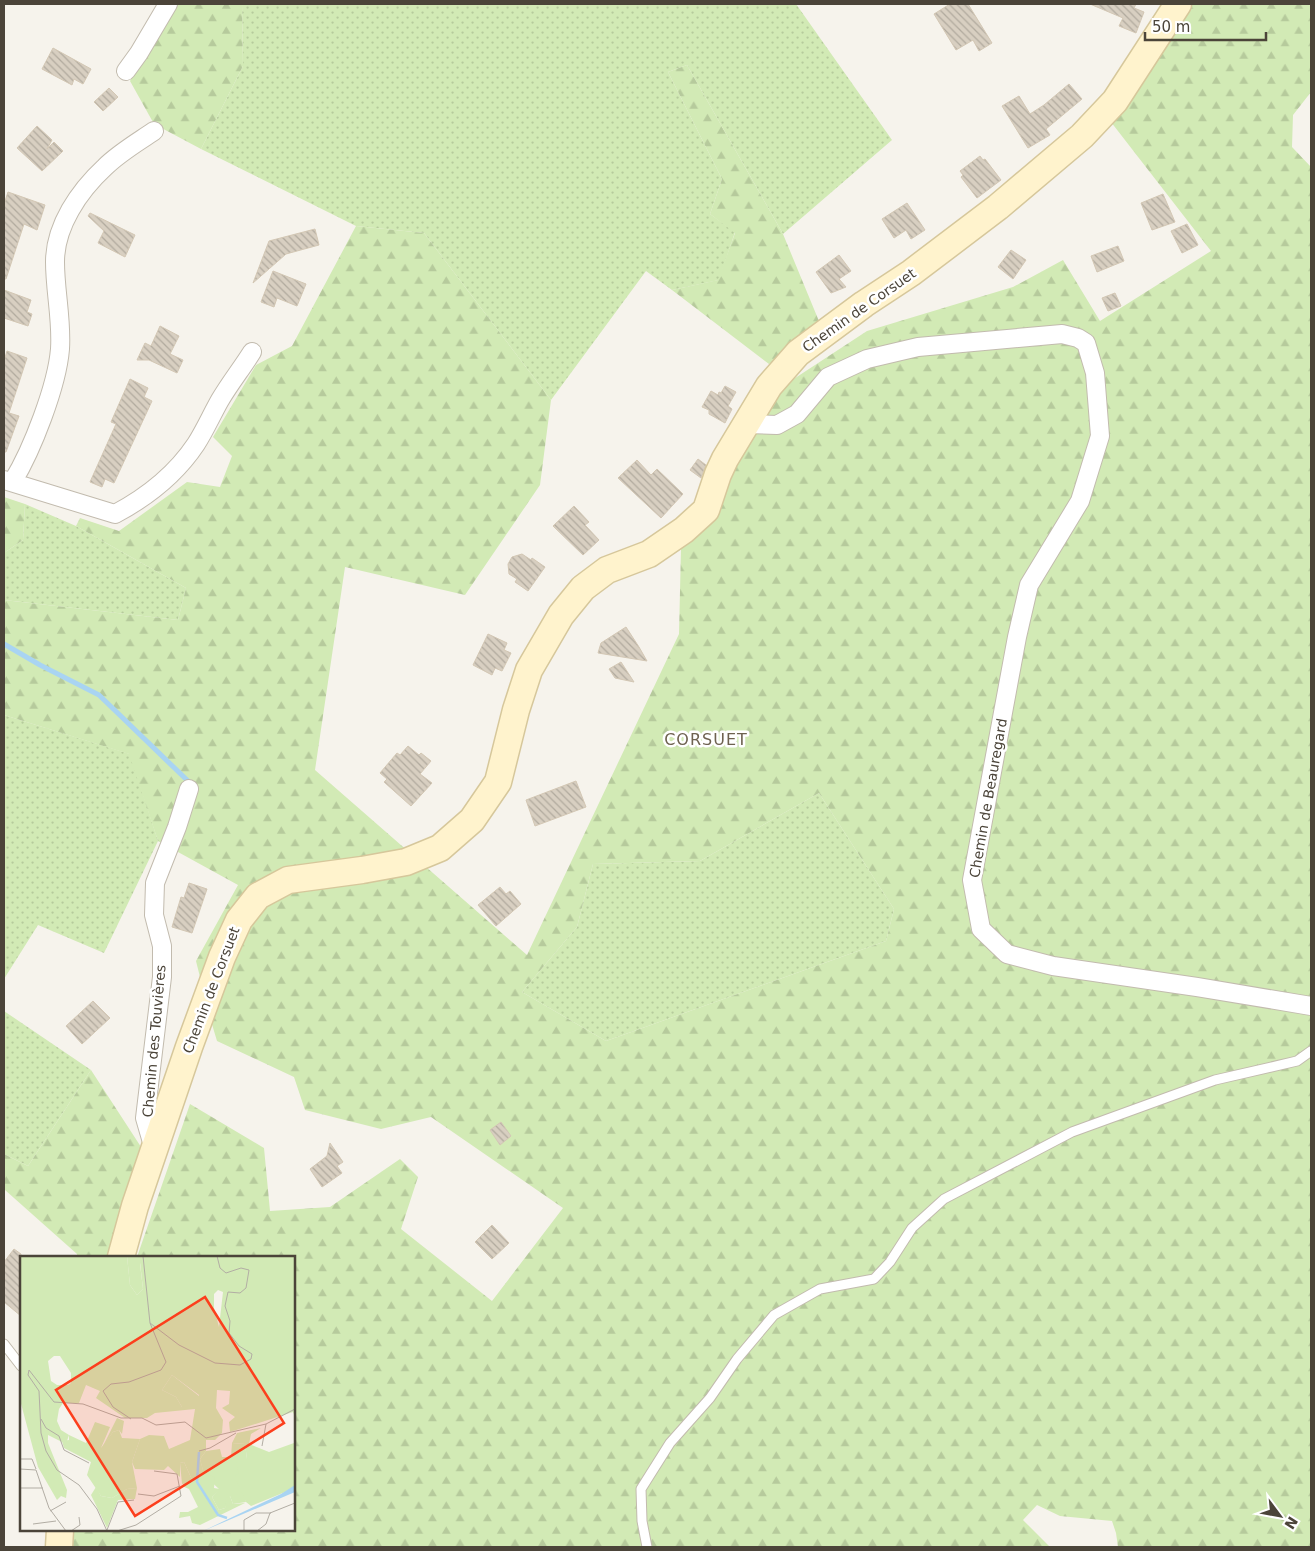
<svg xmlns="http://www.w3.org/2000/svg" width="1315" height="1551" font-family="'DejaVu Sans',sans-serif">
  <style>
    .grass { fill: url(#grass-dots) }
    .forest { fill: url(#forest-firs); fill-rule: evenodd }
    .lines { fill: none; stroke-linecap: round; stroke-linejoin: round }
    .stream { stroke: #a9d4f2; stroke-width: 5 }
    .building { fill: url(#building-back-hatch); stroke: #d3c7b4 }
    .lane-casing { stroke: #c2bbae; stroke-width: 11 }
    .street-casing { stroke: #c2bbae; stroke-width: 20 }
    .secondary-casing { stroke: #d6c79b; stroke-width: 29 }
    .lane { stroke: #fff; stroke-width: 9 }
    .street { stroke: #fff; stroke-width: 18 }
    .secondary { stroke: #fff3cd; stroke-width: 26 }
    .labels { text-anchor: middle; stroke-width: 5; stroke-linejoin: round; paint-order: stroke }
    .street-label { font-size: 14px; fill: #4b4439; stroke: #fff }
    .quarter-label { font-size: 16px; letter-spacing: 1px; fill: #6e6250; stroke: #fff }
    .inset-river { fill: none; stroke: #a9d4f2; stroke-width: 2.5 }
    .inset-road { fill: none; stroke: #b2ada4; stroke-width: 1 }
    .view { fill: #fc3f1d; fill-opacity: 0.15; stroke: #fc3f1d; stroke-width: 2.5 }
    .inset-edge { fill: none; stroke: #4b4439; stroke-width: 2.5 }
  </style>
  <defs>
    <pattern id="grass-dots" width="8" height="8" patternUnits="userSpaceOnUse" patternTransform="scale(1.25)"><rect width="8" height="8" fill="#d2eab5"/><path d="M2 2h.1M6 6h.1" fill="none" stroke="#b6ca9c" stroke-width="1.8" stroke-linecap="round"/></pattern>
    <pattern id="forest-firs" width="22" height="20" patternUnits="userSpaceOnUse" patternTransform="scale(1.25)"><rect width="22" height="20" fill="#d2eab5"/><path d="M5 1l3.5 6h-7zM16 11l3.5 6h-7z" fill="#b6ca9c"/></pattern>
    <pattern id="building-back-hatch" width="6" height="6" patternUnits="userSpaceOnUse" patternTransform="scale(1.25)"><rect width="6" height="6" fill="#d8cfc1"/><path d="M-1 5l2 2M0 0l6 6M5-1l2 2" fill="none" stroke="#b1aa9e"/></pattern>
  </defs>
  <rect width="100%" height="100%" fill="#f6f3ec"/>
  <!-- grass -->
  <path class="grass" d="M242,4h554l96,136 -109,94 -96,-169 -19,7 54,107 -12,35 25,18 -16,48 -47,10 -26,-19 -95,129 -127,-167 -68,-7 -155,-77 42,-83z
    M25,504l51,22 110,62 -8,32 -174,-20v-47l19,-13z
    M4,715l126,39 28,87 -54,112 -66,-28 -34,54z
    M819,793l75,116 -8,32 -280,100 -84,-49 55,-65 16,-63 107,-3z
    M4,1011l87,59 -63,96 -24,-12z"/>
  <!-- forest -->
  <path class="forest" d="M175,4h67l1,62 -42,83 -47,-25 -24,-43z
    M1177,4h134v88l-18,23 -1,32 19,20v1380h-193l-2,-14 -4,-12 -52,-5 -23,-11 -14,15 27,27h-992l4,-17h232v-273h-157l53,-153 74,44 6,63 60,-4 70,-48 18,18 -17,52 91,72 71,-93 -132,-91 -50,12 -76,-19 -11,-33 -77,-36 -6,-20 -15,-60 42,-76 -80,-44 -29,-87 -125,-39v-115l174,20 8,-32 -110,-62 4,-8 39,13 68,-49 33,5 12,-31 -19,-19 43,-72 36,-19 64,-120 68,7 127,167 -11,85 -75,110 -120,-28 -30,203 212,185 152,-321 2,-86 105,-164 81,-53 146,-44 50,-27 37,61 111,-70 -107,-138zM819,793l75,116 -8,32 -280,100 -84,-49 55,-65 16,-63 107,-3z
    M687,65l96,169 38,92 -52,38 -97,-74 46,-10 17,-47 -25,-19 12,-35 -54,-107z
    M4,497l21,7 -2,36 -19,13z
    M91,1070l52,80 -35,107h-31v-3l-72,-64 -1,1v-37l24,12z"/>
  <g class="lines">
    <!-- stream -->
    <path class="stream" d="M4,644l36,21 59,30 90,87"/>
  </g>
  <!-- building -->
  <path class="building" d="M950,4h18l24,39 -13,8 -6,-11 -17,10 -22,-36z
    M1090,4h46l-2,4 10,4 -8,21 -17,-7 4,-8z
    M53,48l38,21 -8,15 -9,-5 -2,6 -30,-16z
    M1069,84l13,15 -36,30 4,6 -22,13 -26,-42 17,-10 11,18 14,-9z
    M109,88l9,9 -15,14 -9,-9z
    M37,126l15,14 -5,9 7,-7 9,9 -21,20 -25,-23z
    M980,156l3,4 2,-1 16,21 -24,18 -16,-21 2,-2 -3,-4z
    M8,192l37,13 -8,25 -13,-6 -18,55h-2v-75z
    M1163,194l12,28 -23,8 -11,-27z
    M907,203l18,27 -14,9 -5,-9 -12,8 -12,-19z
    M90,213l45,22 -10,22 -27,-14 6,-12 -16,-15z
    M1187,224l11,21 -16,8 -11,-22z
    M315,229l4,16 -33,9 -33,29 16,-42z
    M1118,246l6,15 -27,11 -6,-16z
    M1011,250l15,10 -13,19 -15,-12z
    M839,255l12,16 -12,8 7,8 -15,6 -15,-21z
    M273,271l33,13 -9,22 -20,-8 -3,9 -13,-5z
    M4,290l27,10 -4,12 5,2 -4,12 -24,-8z
    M1115,293l6,13 -13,5 -6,-13z
    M160,326l19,10 -9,18 13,6 -6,13 -28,-13h-12l8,-17 6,3z
    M7,351l20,7 -18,55 10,3 -13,36h-2v-91z
    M130,379l18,9 -4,9 8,4 -38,82 -9,-4 -3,8 -12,-5 26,-58 -5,-2z
    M725,386l11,6 -8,14 4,3 -7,14 -16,-9v-4l-7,-3 9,-16 7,4 1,-3 2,1z
    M698,459l8,6 -5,13 -11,-8z
    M637,460l14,15 6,-6 26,25 -22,24 -43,-40z
    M574,506l15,16 -4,3 14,15 -16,15 -30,-29z
    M522,554l9,6 1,-2 13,9 -17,24 -13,-9 2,-3 -8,-5 -1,-10 4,-7z
    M626,627l13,20 8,14 -49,-8 3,-10z
    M488,634l19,9 -3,7 7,3 -9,18 -7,-3 -3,7 -19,-10z
    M621,662l13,20 -19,-4 -6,-9z
    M408,746l11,9 2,-2 10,8 -11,13 12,9 -21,23 -27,-24 3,-3 -7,-6 17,-20 3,2z
    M576,781l10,26 -51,19 -9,-26z
    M189,883l18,6 -15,44 -20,-6 9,-30 3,1z
    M500,887l6,7 4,-3 11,13 -25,22 -18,-21z
    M93,1001l17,17 -28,26 -16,-18z
    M501,1122l10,14 -11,9 -10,-15z
    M330,1143l13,19 -6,4 5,7 -20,14 -12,-18 17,-13z
    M492,1225l17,18 -17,16 -17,-17z
    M14,1249l7,5v62l-17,-14v-40z"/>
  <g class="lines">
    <!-- lane casing -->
    <g class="lane-casing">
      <path id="lane" d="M4,1344l17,22
        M647,1547l-5,-26 -1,-32 29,-46 40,-45 27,-39 37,-44 46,-26 54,-10 16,-17 22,-34 32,-29 128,-67 143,-52 82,-19 14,-10"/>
    </g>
    <!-- street casing -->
    <g class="street-casing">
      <path id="street" d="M126,71l13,-18 29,-49
        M747,424l30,1 20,-11 31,-37 39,-18 51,-12 144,-13 16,4 8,5 9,30 5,63 -20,65 -51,84 -12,52 -45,243 9,49 26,25 46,12 144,21 114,19
        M4,480l111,34c32,-17 61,-40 81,-70 9,-14 16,-30 24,-44 10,-17 22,-32 32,-48
        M13,481c19,-31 44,-95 47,-132 2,-29 -5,-58 -5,-87 0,-36 24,-71 50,-95 14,-14 33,-25 49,-36
        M154,1149l-9,-31 17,-141v-31l-8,-31 1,-32 22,-56 12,-38"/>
    </g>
    <!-- secondary casing -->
    <g class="secondary-casing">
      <path id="secondary" d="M121,1257l14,-51 54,-159 33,-90 17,-37 19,-24 30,-16 74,-10 44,-8 34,-14 32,-28 26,-38 18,-72 13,-40 32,-55 22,-27 24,-18 42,-16 35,-24 22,-20 12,-36 7,-15 44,-73 29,-33 66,-49 47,-31 87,-66 84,-71 33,-35 63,-97
        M59,1547l1,-17"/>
    </g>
    <!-- lane -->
    <use href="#lane" class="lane"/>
    <!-- street -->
    <use href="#street" class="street"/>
    <!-- secondary -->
    <use href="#secondary" class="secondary"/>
  </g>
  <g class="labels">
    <!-- street labels -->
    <g class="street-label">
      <text transform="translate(859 310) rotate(-35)" y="5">Chemin de Corsuet</text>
      <text transform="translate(988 798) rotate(-80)" y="5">Chemin de Beauregard</text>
      <text transform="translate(211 990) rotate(-69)" y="5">Chemin de Corsuet</text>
      <text transform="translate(154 1041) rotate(-85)" y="5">Chemin des Touvières</text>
    </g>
    <!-- quarter labels -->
    <g class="quarter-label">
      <text x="706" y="745">CORSUET</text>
    </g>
  </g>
  <!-- overview -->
  <g transform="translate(20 1256)">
    <rect width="275" height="275" fill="#f6f3ec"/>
    <path d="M107,0h18l-5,8 3,25 -6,6 -7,-10zM152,119l27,21v11h-17l-6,-10 -14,-7zM75,166l15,5 -9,21 12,-16 6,-2 3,8 18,1 -8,23 5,26 -10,1 -15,9 -11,-2 -14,-21 4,-13 -27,-14 -2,-7 7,-1v-5l17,8zM212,187l13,1 2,15 -8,13 7,30 -13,2 -3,-8 -5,12 -6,2 -7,-13 7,-8 -15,-14 -4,-16 6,-8 14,-2 2,8h9zM164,206l9,20 -4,1 -7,1 -2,-21z" fill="#d2eab5"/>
    <path d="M0,0h107l3,29 7,10 6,-6 -3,-27 5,-6h150v161l-2,-5 -63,20 -1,-10 6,-5 -13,-9 7,-4 1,-13 -13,-1 -1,18 7,12 -1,13 -7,7h-9v11l-6,8 4,15 11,3 -1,11 6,1 -8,8 7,13 6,-2 1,-10 4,-2 3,8 12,-1 -45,22 -8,-2 -2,-7 -11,2 1,-6h8l10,-5 -9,-18 -7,-3 3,-4h8l-9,-20 -4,1v14l-12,-11 -4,4 -29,-1 -3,-7 8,-23 9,-4 15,1 5,13 21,-9 5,-31 -40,4 -8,5h-22l-29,-20 4,-7 -14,-6 -7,18h-16l-4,6 -2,12 4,9 8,5 -3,9 -18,-9v8l19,47 -1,8 -5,-2 -4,4 -19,-33 -18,-67zM198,34l5,2 -4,35 -5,-19v-14zM34,100h6l11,17v10l-3,2h-11l-6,-4 -3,-20zM152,119l27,20v11l-17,1 -6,-10 -14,-7zM97,162l7,3 -2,13 -3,-4 -6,2 -11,16zM241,172l-10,6 -2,10 20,8 25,-9 1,-11v56l-44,18 -5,-4 -11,-25 4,-5 -3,-7 2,-6h9l-2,-15 -13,-1 5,-10zM76,231l5,9 11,2 15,-9 10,-1 -2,11 -17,1 -11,28 -16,-33z" fill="#d2eab5" fill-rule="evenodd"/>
    <path d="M275,229v7l-92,39 78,-37z" fill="#a9d4f2"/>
    <path class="inset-river" d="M179,196l-2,30 21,33 9,3"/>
    <path class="inset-road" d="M130,67l29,22 36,18 25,2 11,-6 1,-5 -13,-8 -10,-13 1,-12 -5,-15 3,-14 12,1 6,-5 3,-18 -8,-2 -15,5 -6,-5 -3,-12M21,163l5,9 13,8 5,14 25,13M111,163l-18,-12 -10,-16 8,-7 18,-2 32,-12 5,-8 -16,-39 -7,-67M242,190l4,-22M179,195l11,-3 26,-15M0,203h12l4,10M0,213l16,1 13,38 17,23M0,232h23M118,238l16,2 26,-10M30,255l16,-9M13,268l23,-3M87,274l11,-28 16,-2M51,275l9,-6 -1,-8M87,275l-10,-22 -18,-24 -22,-15 -11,-19 -5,-18 -2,-42 -11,-16 1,-5 25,32 29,2 38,14h21l14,7 29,-3 21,16 60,-14 29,-15M97,275l19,-6 45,-29 -4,-22 -23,-3M224,275v-11l12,-7h15M237,275l9,-7 4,-11 25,-10"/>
    <path class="view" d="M185,41l79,126 -149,93 -79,-126z"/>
    <rect width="275" height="275" class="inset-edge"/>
  </g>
  <!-- border -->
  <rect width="1315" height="1551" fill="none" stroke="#4b4439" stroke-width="10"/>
  <!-- north arrow -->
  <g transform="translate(1280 1516) rotate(122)" stroke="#ffffff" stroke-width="4" paint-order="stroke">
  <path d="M0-4L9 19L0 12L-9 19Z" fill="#4b4439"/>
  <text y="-8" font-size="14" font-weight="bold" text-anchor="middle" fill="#4b4439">N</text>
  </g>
  <!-- scale -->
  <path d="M1145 32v8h121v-8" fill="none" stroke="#4b4439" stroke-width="2.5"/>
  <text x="1152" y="32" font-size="15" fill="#4b4439" stroke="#ffffff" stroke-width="4" paint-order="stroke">50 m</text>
</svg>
